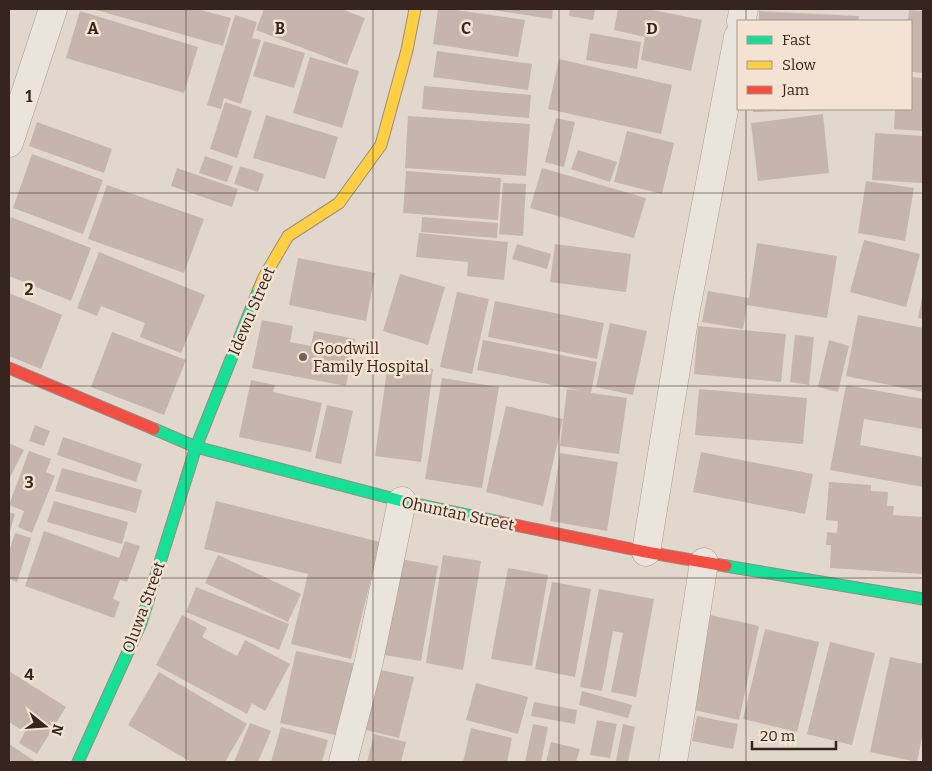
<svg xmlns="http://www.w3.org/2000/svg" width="932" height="771" font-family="Bitter,serif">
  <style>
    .building { fill: #c6b5ad }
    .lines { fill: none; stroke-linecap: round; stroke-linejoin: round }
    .street-casing { stroke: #a89d95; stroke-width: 29 }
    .fast-casing { stroke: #978d85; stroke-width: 13 }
    .slow-casing { stroke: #978d85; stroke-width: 13 }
    .jam-casing { stroke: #978d85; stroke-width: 13 }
    .street { stroke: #ebe4dd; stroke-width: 28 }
    .fast { stroke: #16e098; stroke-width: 11 }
    .slow { stroke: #ffcf43; stroke-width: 11 }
    .jam { stroke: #f24e42; stroke-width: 11 }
    .grid { fill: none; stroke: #36251e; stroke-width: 1; stroke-opacity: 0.55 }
    .poi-dot { fill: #72635b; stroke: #f4e3d2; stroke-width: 2 }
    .labels { text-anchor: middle; stroke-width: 5; stroke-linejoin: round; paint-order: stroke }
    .street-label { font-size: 16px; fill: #36251e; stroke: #f4e3d2 }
    .poi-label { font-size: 16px; fill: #36251e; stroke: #f4e3d2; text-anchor: start }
    .grid-label { font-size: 16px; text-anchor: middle; font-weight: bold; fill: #36251e; stroke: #f4e3d2; stroke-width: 5; stroke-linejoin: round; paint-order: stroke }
  </style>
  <rect width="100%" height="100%" fill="#e2d7cc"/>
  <!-- building -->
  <path class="building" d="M93,9h104l34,9 -8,28z
    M264,9h77l24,9 -18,47 -91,-35z
    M438,9h11l76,11 -7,37 -85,-13z
    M486,9h67l-1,10z
    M570,9h25l-2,11 -24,-4z
    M618,9h30l54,11 -11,51 -50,-11 4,-23 -31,-7z
    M909,10l14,1v62l-12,-1v-51h-3z
    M80,11l118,36 -14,46 -118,-35z
    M759,11l100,5 -1,5h-99z
    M235,15l22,7 -5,16 9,2 -20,64 -17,-6 -3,11 -14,-4z
    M590,33l51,9 -4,27 -51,-9z
    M264,41l41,12 -11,35 -41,-12z
    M437,51l95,13 -4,26 -95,-13z
    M310,57l49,14 -17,57 -49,-15z
    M559,59l113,26 -11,49 -113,-25z
    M911,77l12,1v53l-29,-2 1,-20h16z
    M424,86l107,9 -2,23 -107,-9z
    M225,102l27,9 -15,47 -27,-9z
    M753,109h71v1l-71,2z
    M823,114l6,59 -71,8 -7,-58z
    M266,115l72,22 -13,42 -72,-21z
    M408,116l122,8 -4,52 -121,-8z
    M556,118l19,4 -11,45 -19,-5z
    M37,122l75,27 -8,24 -75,-27z
    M627,131l47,12 -12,51 -48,-12z
    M875,133l48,3v47l-51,-3z
    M578,150l39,12 -7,20 -39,-13z
    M32,154l71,26 -20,54 -70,-26z
    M205,156l28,10 -6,16 -28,-9z
    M240,166l24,8 -6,18 -24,-8z
    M177,168l61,21 -6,18 -61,-21z
    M542,168l104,30 -12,40 -104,-30z
    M406,171l95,7 -3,42 -95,-7z
    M866,181l48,7 -9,53 -47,-8z
    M503,183l23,1 -3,52 -24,-2z
    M107,185l97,34 -20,54 -96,-34z
    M11,217l80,31 -20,53 -62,-25v-54z
    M422,217l76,6 -1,15 -76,-6z
    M419,233l89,9 -4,38 -37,-4 1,-14 -52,-5z
    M864,240l56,14 -14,53 -56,-15z
    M757,243l80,13 -10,62 -80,-13 -4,24 -41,-7 6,-31 41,7z
    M517,244l34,10 -4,15 -35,-10z
    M555,244l76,10 -5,38 -76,-10z
    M99,252l106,43 -24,58 -41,-16 5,-14 -44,-17 -4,10 -20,-8z
    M298,258l77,15 -9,48 -77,-16z
    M400,274l45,13 -17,58 -45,-14z
    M457,292l32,7 -17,75 -32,-7z
    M9,293l53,22 -21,54 -32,-13z
    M922,298h1v21l-5,-1z
    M495,301l109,22 -7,36 -109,-22z
    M858,315l65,13v64l-77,-16z
    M262,320l31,6 -3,16 21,4 3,-15 41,8 -9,47 -94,-18z
    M610,323l37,8 -14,64 -37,-8z
    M698,326l88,8 -5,48 -87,-8z
    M112,332l74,28 -22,55 -73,-28z
    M795,335l19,2 -5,48 -19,-3z
    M483,340l114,22 -6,31 36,5 -8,56 -59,-8 7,-57 16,2 -106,-21z
    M829,340l20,6 -11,46 -20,-5z
    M388,363l45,6 -12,93 -46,-6z
    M442,378l57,9 -17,101 -57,-9z
    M251,380l24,5 -2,7 49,11 -11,49 -72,-15z
    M846,385l77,14v30l-59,-10 -4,26 63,12v30l-93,-17z
    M699,389l108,9 -4,46 -108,-9z
    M327,405l26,6 -12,53 -26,-6z
    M506,406l57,13 -20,87 -57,-14z
    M35,425l15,6 -6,15 -15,-5z
    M63,437l79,27 -6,18 -79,-27z
    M9,443l15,7 -15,29z
    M29,451l22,8 -5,13 9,4 -23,57 -14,-6 6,-16 -15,-6z
    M701,452l112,22 -8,40 -112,-22z
    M560,453l58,9 -11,69 -57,-10z
    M62,468l80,22 -6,23 -81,-22z
    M829,482l42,3v6l17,1 -1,14h7l-1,9 30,2v57l-93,-6 1,-23h-5l1,-13 10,1 1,-12 -12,-1z
    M54,501l74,21 -6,22 -75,-22z
    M216,501l164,41 -29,117 -60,-15 17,-70 -104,-25z
    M9,512l6,2 -6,21z
    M44,531l75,27 6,-17 15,5 -13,36 -7,-2 -7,19 7,3 -6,16 -89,-32z
    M15,533l16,5 -14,44 -8,-3v-27z
    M218,555l83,39 -13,28 -83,-39z
    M443,555l38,6 -18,109 -37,-7z
    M401,559l37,7 -17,95 -37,-6z
    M508,568l40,7 -16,91 -41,-7z
    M552,582l39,7 -16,88 -40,-8z
    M196,587l93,37 -10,26 -93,-38z
    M599,589l55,10 -18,98 -25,-5 12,-59 -10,-2 -11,60 -22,-4z
    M182,615l25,13 -5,9 35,19 8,-16 45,24 -25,47 -13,-8 -5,11 -91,-49z
    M710,615l49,11 -20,94 -49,-11z
    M765,629l54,13 -22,90 -54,-13z
    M830,642l45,11 -23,92 -45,-11z
    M296,651l60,13 -16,72 -60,-13z
    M890,657l33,7v68l-6,30 -47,-10z
    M376,669l38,8 -15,61 -37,-9z
    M9,671l57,36 -29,47 -18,-11 6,-11 -16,-10z
    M159,672l88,52 -22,38h-34l-63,-37z
    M476,683l52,14 -10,37 -52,-14z
    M582,691l50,14 -4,13 -49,-13z
    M534,702l43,8 -2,14 -44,-8z
    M697,716l41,8 -5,25 -41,-8z
    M597,720l20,4 -7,34 -20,-3z
    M250,723l21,8 -13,31h-24z
    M533,724l15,3 -7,35h-16z
    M623,724l12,3 -7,35 -12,-1z
    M281,727l47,13 -6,22h-51z
    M471,728l41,10 -5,24h-44z
    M374,734l32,8 -5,20h-34z
    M551,742l29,7 -4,13h-30z
    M9,744l27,18h-27z"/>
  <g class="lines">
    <!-- street casing -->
    <g class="street-casing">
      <path id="street" d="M741,21l3,-12
        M9,143l44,-134
        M646,552l39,-238 53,-277
        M343,762l26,-101 33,-160
        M673,762l31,-200"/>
    </g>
    <!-- fast casing -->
    <g class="fast-casing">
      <path id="fast" d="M154,429l42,18 206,54 98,21
        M726,566l197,33
        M78,762l63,-139 55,-176 63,-158"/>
    </g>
    <!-- slow casing -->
    <g class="slow-casing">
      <path id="slow" d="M259,289l5,-12 24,-41 51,-33 42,-58 26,-95 8,-41"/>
    </g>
    <!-- jam casing -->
    <g class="jam-casing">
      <path id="jam" d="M9,368l145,61
        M500,522l146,30 80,14"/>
    </g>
    <!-- street -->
    <use href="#street" class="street"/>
    <!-- fast -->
    <use href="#fast" class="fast"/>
    <!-- slow -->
    <use href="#slow" class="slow"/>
    <!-- jam -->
    <use href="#jam" class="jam"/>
  </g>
  <!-- grid -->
  <path class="grid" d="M186,9v753M373,9v753M559,9v753M746,9v12M746,109v653M9,193h914M9,386h914M9,578h914"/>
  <!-- markers -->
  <circle class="poi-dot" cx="303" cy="357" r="5"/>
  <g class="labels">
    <!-- street labels -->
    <g class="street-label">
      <text transform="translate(251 311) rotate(-67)" y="6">Idewu Street</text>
      <text transform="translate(458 513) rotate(12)" y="6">Ohuntan Street</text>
      <text transform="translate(143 607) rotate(-70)" y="6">Oluwa Street</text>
    </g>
    <!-- poi labels -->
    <g class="poi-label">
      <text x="313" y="354">Goodwill<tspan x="313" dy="18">Family Hospital</tspan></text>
    </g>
  </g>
  <g class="grid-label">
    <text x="93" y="34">A</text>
    <text x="280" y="34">B</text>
    <text x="466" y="34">C</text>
    <text x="652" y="34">D</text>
    <text x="29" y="102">1</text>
    <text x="29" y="295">2</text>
    <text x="29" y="488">3</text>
    <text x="29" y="680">4</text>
  </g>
  <!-- border -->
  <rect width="932" height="771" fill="none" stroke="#36251e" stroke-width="20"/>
  <!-- legend -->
  <rect x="737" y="20" width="175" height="90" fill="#f4e3d2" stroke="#a8978a"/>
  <rect x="747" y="36" width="25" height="8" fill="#16e098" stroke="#a8978a"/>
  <text x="782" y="45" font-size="15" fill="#36251e">Fast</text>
  <rect x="747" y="61" width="25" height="8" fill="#ffcf43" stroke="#a8978a"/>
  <text x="782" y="70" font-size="15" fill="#36251e">Slow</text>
  <rect x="747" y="86" width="25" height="8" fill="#f24e42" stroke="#a8978a"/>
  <text x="782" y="95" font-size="15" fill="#36251e">Jam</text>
  <!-- north arrow -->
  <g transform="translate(45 726) rotate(107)" stroke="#f4e3d2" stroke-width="4" paint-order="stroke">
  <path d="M0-4L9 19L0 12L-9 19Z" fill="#36251e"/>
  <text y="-8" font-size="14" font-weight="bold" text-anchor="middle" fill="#36251e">N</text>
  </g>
  <!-- scale -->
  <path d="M752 741v8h84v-8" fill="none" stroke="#36251e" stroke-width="2.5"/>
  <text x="760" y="741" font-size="15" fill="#36251e" stroke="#f4e3d2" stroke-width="4" paint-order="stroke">20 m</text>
</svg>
